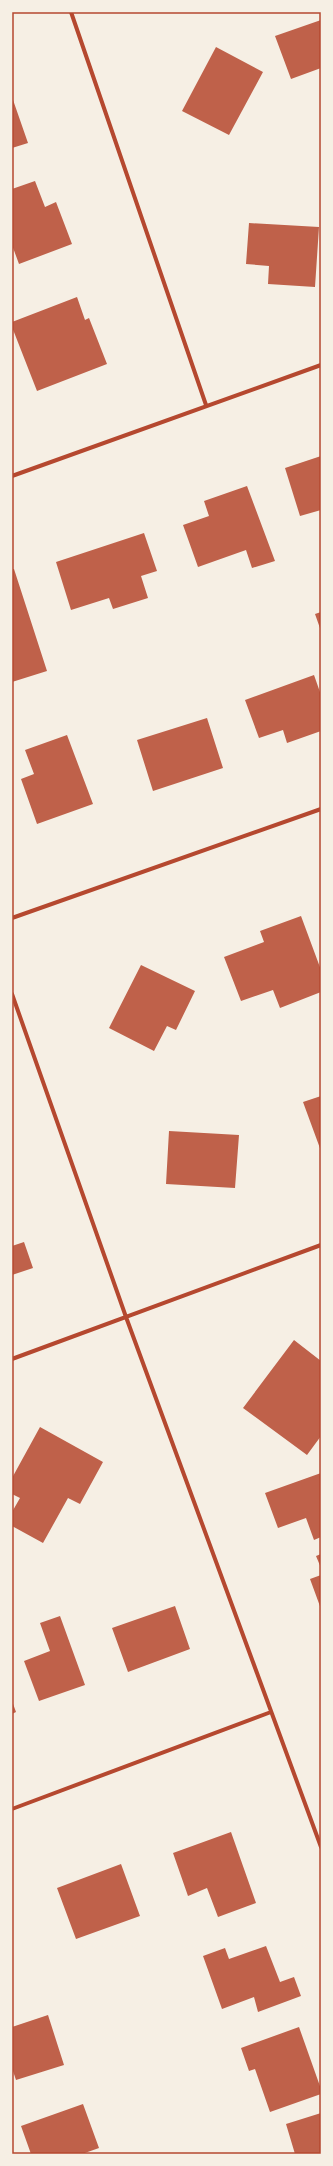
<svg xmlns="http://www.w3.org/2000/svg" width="333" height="2166" font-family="'Archivo Narrow',sans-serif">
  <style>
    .building { fill: #bf614a }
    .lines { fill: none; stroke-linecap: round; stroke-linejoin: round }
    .minor { stroke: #b5482f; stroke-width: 4 }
    .neatline { fill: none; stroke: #b5482f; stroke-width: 1.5 }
  </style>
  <rect width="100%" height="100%" fill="#f6efe4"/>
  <!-- building -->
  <path class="building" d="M321,20v48l-30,11 -16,-43z
    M216,47l47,25 -34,63 -47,-24z
    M12,97l16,46 -16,5z
    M35,181l10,26 11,-5 16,42 -53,20 -7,-19v-56z
    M249,223l70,4 -4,60 -47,-3 1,-18 -23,-2z
    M77,297l8,23 4,-2 18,46 -70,27 -25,-64v-5z
    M321,456v54l-21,6 -15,-48z
    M247,486l28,75 -23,7 -6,-18 -48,17 -15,-42 26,-9 -5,-15z
    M144,533l13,38 -16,5 7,22 -35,11 -4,-11 -38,12 -15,-48z
    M12,569h2l33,102 -35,11z
    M321,612v19l-6,-17z
    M314,675l7,20v36l-34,12 -4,-13 -24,8 -14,-38z
    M207,718l16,50 -70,23 -16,-51z
    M67,735l26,69 -56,20 -16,-45 13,-5 -9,-24z
    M301,916l20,54v22l-41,16 -7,-18 -32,11 -17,-44 40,-15 -4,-11z
    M141,965l54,26 -19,39 -9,-4 -13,25 -45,-23z
    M321,1096v55l-18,-49z
    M169,1131l70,4 -4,53 -69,-4z
    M24,1242l9,26 -21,7v-29z
    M294,1340l27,21v75l-14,19 -64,-47z
    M40,1427l63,35 -23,42 -12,-6 -25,45 -31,-17v-14l8,-14 -8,-4v-16z
    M321,1473v64l-7,3 -8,-22 -28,10 -13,-35z
    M321,1554v14l-5,-12z
    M321,1575v34l-11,-30z
    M175,1606l15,43 -62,23 -16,-44z
    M60,1616l25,69 -46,16 -15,-40 26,-10 -10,-28z
    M12,1701l4,11 -4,2z
    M231,1832l25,71 -38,14 -11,-29 -19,8 -15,-43z
    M121,1864l19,52 -64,23 -19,-51z
    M266,1946l14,36 14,-5 7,19 -43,16 -4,-15 -32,12 -19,-53 22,-8 4,11z
    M48,2015l16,50 -48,15 -4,-12v-41z
    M299,2027l22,62v5l-51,18 -15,-43 -6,2 -8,-23z
    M83,2104l16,44 -17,6h-51l-10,-28z
    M321,2113v41h-26l-9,-30z"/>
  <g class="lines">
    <!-- minor -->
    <path class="minor" d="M71,12l135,393
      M12,476l309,-111
      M12,918l309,-109
      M12,994l114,323 195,530
      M12,1359l309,-114
      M12,1809l259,-97"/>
  </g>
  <!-- border -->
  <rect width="333" height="2166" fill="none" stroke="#f6efe4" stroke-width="26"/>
  <rect x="13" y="13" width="307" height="2140" class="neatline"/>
</svg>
